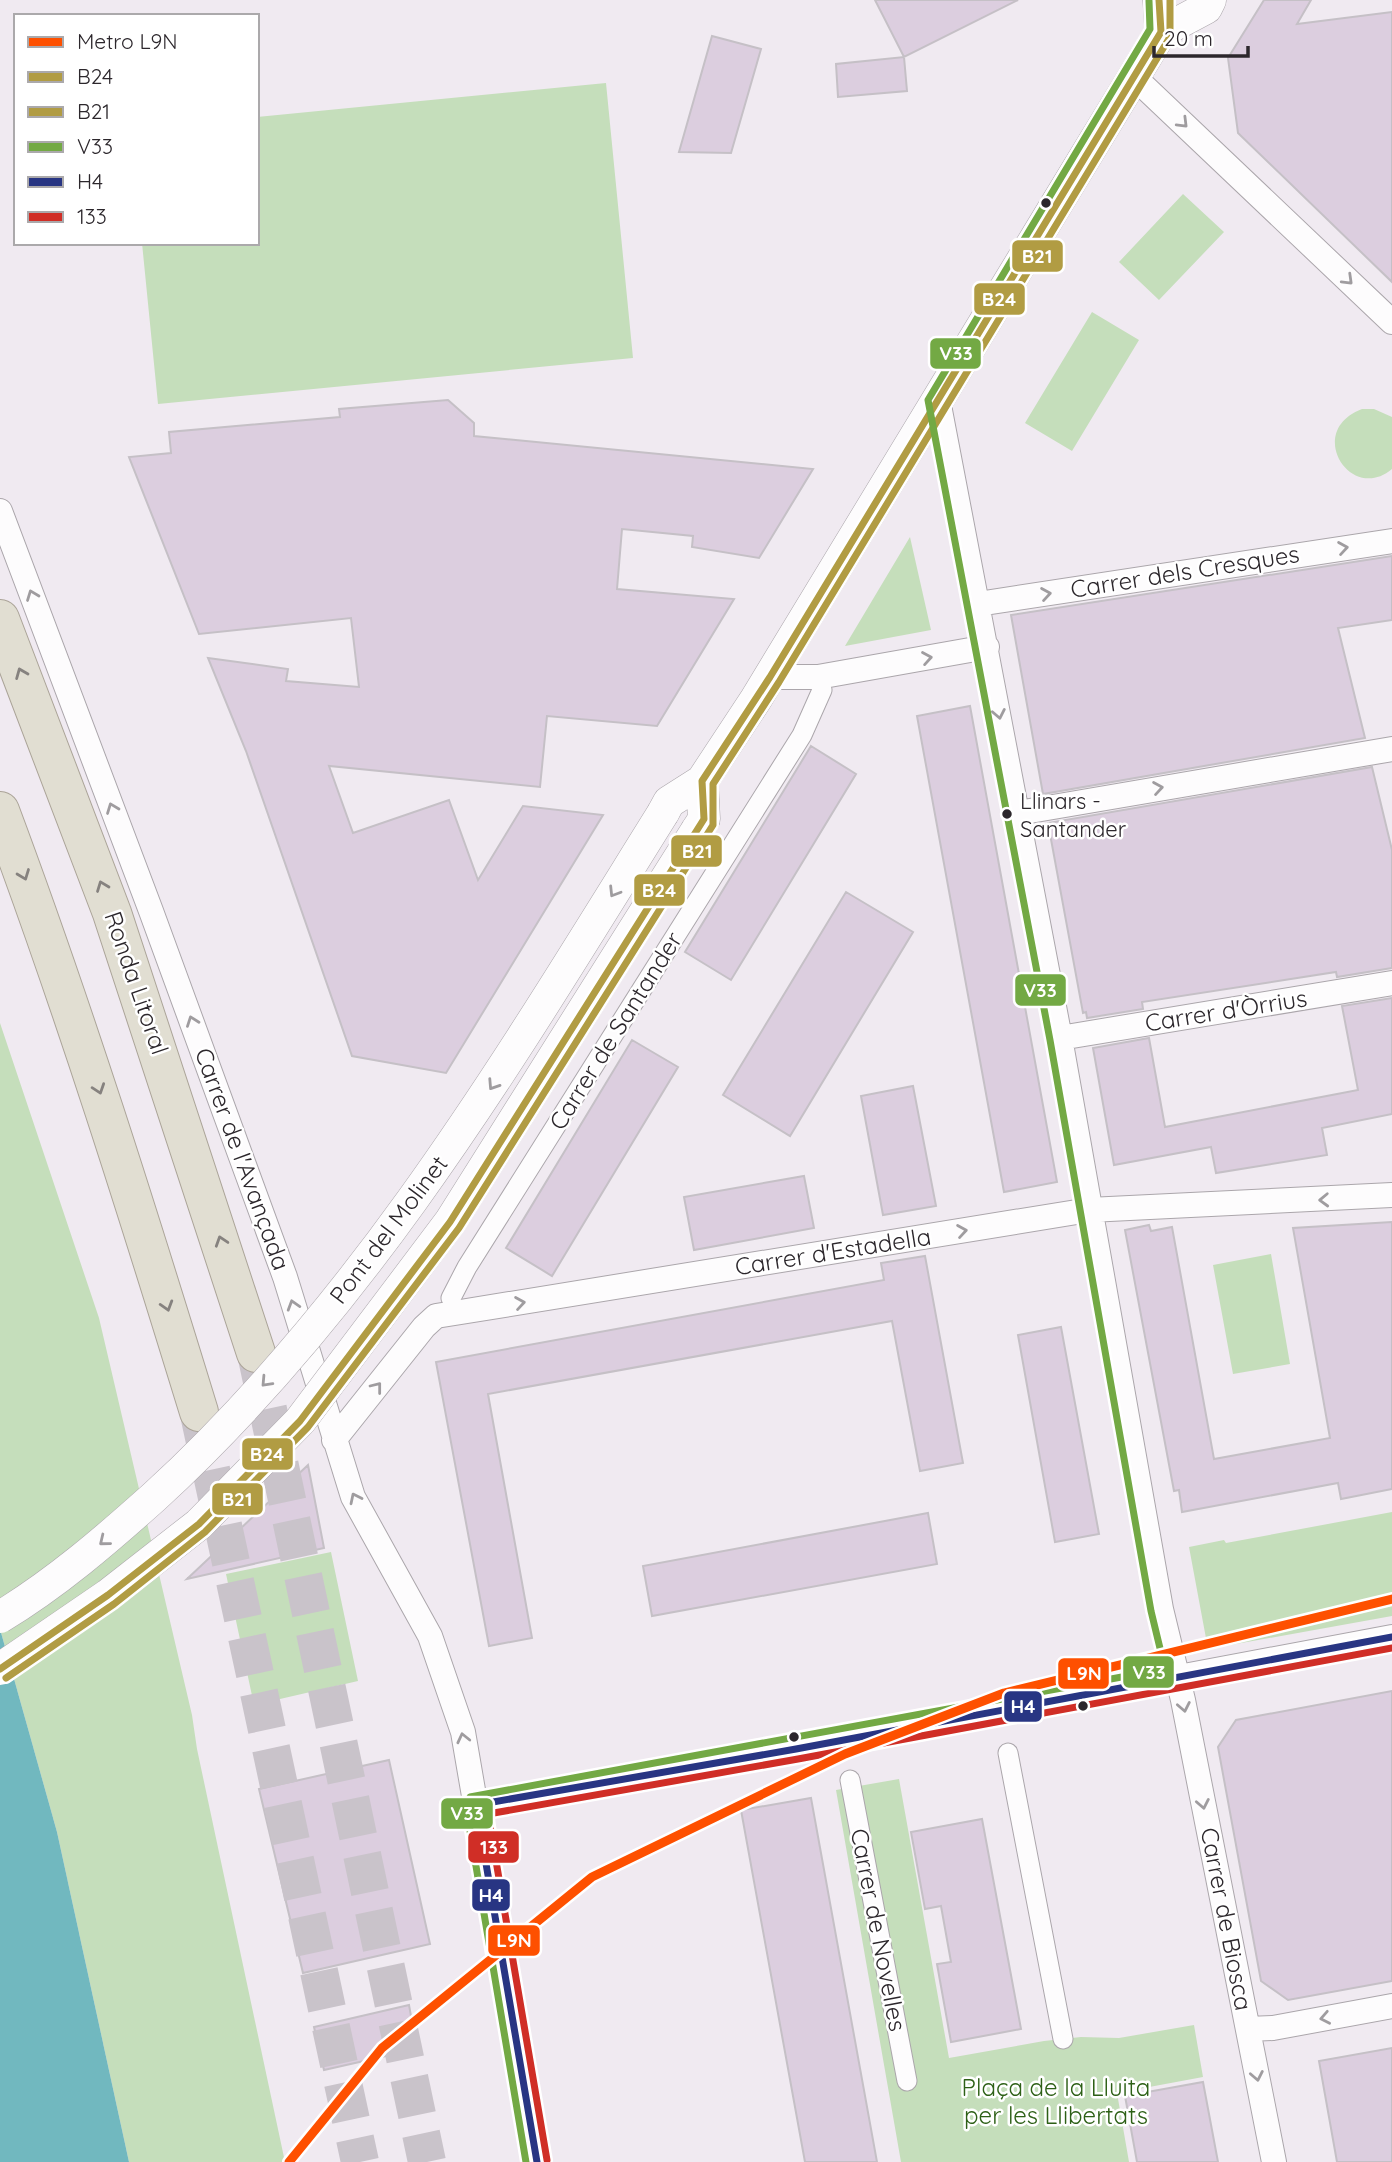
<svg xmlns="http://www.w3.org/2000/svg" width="1392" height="2162" font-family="Quicksand,sans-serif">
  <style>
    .green { fill: #c5debb }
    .water { fill: #71b8bf }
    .building { fill: #dccedf; stroke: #c5c0c6; stroke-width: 2 }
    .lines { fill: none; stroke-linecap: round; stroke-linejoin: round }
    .trunk-tunnel { stroke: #c9c3ca; stroke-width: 38; stroke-dasharray: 38 19; stroke-linecap: butt }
    .pedestrian-casing { stroke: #aba6ab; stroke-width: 21 }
    .minor-casing { stroke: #aba6ab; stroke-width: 26 }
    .tertiary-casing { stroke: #aba6ab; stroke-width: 33 }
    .trunk-casing { stroke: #aba498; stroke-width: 40 }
    .pedestrian { stroke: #fdfcfd; stroke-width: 19 }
    .minor { stroke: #fdfcfd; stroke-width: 24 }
    .tertiary { stroke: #fdfcfd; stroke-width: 32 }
    .trunk { stroke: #e1ded2; stroke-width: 38 }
    .tertiary-bridge-casing { stroke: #aba6ab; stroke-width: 33; stroke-linecap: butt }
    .tertiary-bridge { stroke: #fdfcfd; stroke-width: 32 }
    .bus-1-casing { stroke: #fff; stroke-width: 12 }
    .bus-2-casing { stroke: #fff; stroke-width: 12 }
    .bus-3-casing { stroke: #fff; stroke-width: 12 }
    .bus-4-casing { stroke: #fff; stroke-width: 12 }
    .bus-5-casing { stroke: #fff; stroke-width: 12 }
    .bus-1 { stroke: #b19c43; stroke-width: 7 }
    .bus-2 { stroke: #b19c43; stroke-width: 7 }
    .bus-3 { stroke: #73a944; stroke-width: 7 }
    .bus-4 { stroke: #283583; stroke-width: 7 }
    .bus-5 { stroke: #d02e26; stroke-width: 7 }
    .metro-1-casing { stroke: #fff; stroke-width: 14 }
    .metro-1 { stroke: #fe5000; stroke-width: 9 }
    .oneway { stroke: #9f9c9f }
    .oneway2 { stroke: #86827f }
    .bus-dot { fill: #2c272c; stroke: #fff; stroke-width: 2.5 }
    .labels { text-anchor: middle; stroke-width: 5; stroke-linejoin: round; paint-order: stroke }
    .bus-label { font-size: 22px; fill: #2c272c; stroke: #fff; text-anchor: start }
    .street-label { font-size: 24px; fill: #2c272c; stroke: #fff }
    .park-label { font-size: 24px; fill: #2d6016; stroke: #fff }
    .line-badge { stroke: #fff; stroke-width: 2.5 }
    .badge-label { font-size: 19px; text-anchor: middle; font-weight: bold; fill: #fff }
  </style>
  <rect width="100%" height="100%" fill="#f0eaf1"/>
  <!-- green -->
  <path class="green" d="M606,83l27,275 -475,46 -16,-161h115v-126z
    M1183,194l41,38 -65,68 -40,-38z
    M1092,312l47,28 -67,111 -47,-28z
    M1362,409h12l18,8v52c-41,35 -88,-38 -30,-60z
    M910,537l21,93 -86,16z
    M0,1023l99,295 93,397 5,34 88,413h-156l-72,-330 -57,-203z
    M1271,1254l19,110 -57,10 -20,-109z
    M1392,1512v104l-184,33 -19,-102 35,-7 2,3z
    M331,1552l27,129 -104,24 -28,-131z
    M899,1779l50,279 95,-17 37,-4 38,1 75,-13 9,52 -86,16 12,69h-228l-65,-372z"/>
  <!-- water -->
  <path class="water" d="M0,1629l57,203 72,330h-129z"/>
  <!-- building -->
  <path class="building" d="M875,0h143l-114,57z
    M1264,0h47l-14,24 95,-12v270l-154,-149 -10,-75z
    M712,36l49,13 -30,104 -52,-1z
    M904,57l3,34 -69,6 -2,-33z
    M448,400l26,23v13l339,33 -54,89 -67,-11 1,-11 -71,-7 -5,60 117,10 -77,127 -110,-10 -7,71 -211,-21 24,67 96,-33 29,80 45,-74 80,9 -157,258 -94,-17 -106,-305 -38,-93 80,11 -2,12 73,6 -8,-69 -152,16 -70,-177 42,-4 -2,-21 171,-15 -1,-8z
    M1392,556v64l-54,8 27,110 -322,56 -32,-179z
    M970,706l87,476 -53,10 -87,-476z
    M811,746l45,28 -125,206 -46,-28z
    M1372,767l20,83v118l-55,9 -1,-5 -194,30 1,7 -56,9 -1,-6 -3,1 -35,-190z
    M846,892l67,40 -123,204 -67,-41z
    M1392,998v116l-70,14 5,27 -111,18 -5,-26 -97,18 -21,-117 56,-10 16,89 193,-37 -16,-84z
    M632,1040l46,27 -126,209 -46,-28z
    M913,1086l23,120 -53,9 -22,-119z
    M804,1176l10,52 -120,22 -10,-53z
    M1392,1222v267l-51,10 -3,-16 -156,29 -3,-22 -5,1 -49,-261 24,-5 2,6 21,-4 42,232 116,-21 -37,-210z
    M925,1256l38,207 -43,8 -28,-150 -404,73 44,244 -43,8 -53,-284 448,-82 -3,-17z
    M1061,1327l38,207 -44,8 -37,-207z
    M308,1465l16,83 -137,31z
    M928,1513l9,51 -285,52 -9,-50z
    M1392,1691v290l-104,19 -27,-19 -43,-234 18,-27z
    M389,1760l41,184 -127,29 -44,-184z
    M811,1798l66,364h-72l-64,-352z
    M982,1819l39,210 -70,13 -14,-78 14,-2 -10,-56 -16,3 -14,-77z
    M409,2005l8,44 -93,21 -10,-43z
    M1392,2048v114h-55l-18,-101z
    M1203,2082l15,80h-81l-12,-66z"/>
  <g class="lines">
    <!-- trunk-tunnel -->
    <path class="trunk-tunnel" d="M256,1353l171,809
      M199,1414l161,748"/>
    <!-- pedestrian casing -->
    <g class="pedestrian-casing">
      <path id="pedestrian" d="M451,1298l16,-31 335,-532 20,-45
        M1008,1753l55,286
        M850,1780l57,301"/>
    </g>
    <!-- minor casing -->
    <g class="minor-casing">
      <path id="minor" d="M1133,76l259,246
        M938,400l122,638 101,571 22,91 91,462
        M0,511l151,400 134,366 68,220 77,139 33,96 74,430
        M978,604l414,-63
        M770,677h48l169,-30
        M1018,813l374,-64
        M1060,1038l332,-55
        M334,1440l90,-113 12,-11 653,-106 303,-15
        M476,1805l320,-56 596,-112
        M1248,2029l25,-1 119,-22"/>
    </g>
    <!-- tertiary casing -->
    <g class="tertiary-casing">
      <path id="tertiary" d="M1159,0l2,32
        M663,813l6,-11 33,-21 54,-82 405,-667 45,-24 4,-8
        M697,830l7,-11 -2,-38"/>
    </g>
    <!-- trunk casing -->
    <g class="trunk-casing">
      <path id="trunk" d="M0,619l112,294 144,440
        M0,811c74,198 137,399 199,601"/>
    </g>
    <!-- pedestrian -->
    <use href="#pedestrian" class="pedestrian"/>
    <!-- minor -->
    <use href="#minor" class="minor"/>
    <!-- tertiary -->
    <use href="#tertiary" class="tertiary"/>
    <!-- trunk -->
    <use href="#trunk" class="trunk"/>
    <!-- tertiary-bridge casing -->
    <g class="tertiary-bridge-casing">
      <path id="tertiary-bridge" d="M0,1617c55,-33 106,-77 154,-120 212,-194 358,-442 509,-684
        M0,1669l108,-74 91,-71 101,-103 150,-199 247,-392"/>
    </g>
    <!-- tertiary-bridge -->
    <use href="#tertiary-bridge" class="tertiary-bridge"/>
    <!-- bus-1 casing -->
    <g class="bus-1-casing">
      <path id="bus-1" d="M0,1669l108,-74 91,-71 101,-103 150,-199 254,-403 -2,-38 68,-104 391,-645 -2,-32"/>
    </g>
    <!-- bus-2 casing -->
    <g class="bus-2-casing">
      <path id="bus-2" d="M6,1678l108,-74 91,-72 103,-105 151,-199 254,-403v-41l66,-102 391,-645v-37"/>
    </g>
    <!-- bus-3 casing -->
    <g class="bus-3-casing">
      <path id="bus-3" d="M526,2162l-60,-355 4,-10 695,-128 -14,-58 -101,-571 -122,-640 222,-371 -1,-28"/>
    </g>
    <!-- bus-4 casing -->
    <g class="bus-4-casing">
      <path id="bus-4" d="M537,2162l-61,-357 320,-56 596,-112"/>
    </g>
    <!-- bus-5 casing -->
    <g class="bus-5-casing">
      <path id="bus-5" d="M547,2160l-59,-346 310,-55 594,-111"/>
    </g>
    <!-- bus-1 -->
    <use href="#bus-1" class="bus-1"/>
    <!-- bus-2 -->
    <use href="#bus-2" class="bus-2"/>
    <!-- bus-3 -->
    <use href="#bus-3" class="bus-3"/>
    <!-- bus-4 -->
    <use href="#bus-4" class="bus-4"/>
    <!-- bus-5 -->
    <use href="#bus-5" class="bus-5"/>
    <!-- metro-1 casing -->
    <g class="metro-1-casing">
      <path id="metro-1" d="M289,2162l93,-114 210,-171 253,-123 159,-61 388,-94"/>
    </g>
    <!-- metro-1 -->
    <use href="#metro-1" class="metro-1"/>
  </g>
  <!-- one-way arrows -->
  <defs><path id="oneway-chevron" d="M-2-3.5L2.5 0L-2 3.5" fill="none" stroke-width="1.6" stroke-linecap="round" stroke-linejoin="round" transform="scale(1.75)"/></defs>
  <g class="oneway">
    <use href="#oneway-chevron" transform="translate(1183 123) rotate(45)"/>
    <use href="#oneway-chevron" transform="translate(1348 280) rotate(44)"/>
    <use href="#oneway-chevron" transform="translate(1343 548) rotate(-9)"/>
    <use href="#oneway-chevron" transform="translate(1046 594) rotate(-9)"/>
    <use href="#oneway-chevron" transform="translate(32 595) rotate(-111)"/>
    <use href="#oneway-chevron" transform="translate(927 658) rotate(-10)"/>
    <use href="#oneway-chevron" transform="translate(999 714) rotate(79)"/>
    <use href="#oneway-chevron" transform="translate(1158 788) rotate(-9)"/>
    <use href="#oneway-chevron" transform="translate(112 808) rotate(-111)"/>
    <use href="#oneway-chevron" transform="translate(614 892) rotate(122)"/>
    <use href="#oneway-chevron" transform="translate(192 1021) rotate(-110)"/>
    <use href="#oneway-chevron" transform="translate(493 1085) rotate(123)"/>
    <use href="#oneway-chevron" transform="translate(1324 1200) rotate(178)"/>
    <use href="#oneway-chevron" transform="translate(962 1231) rotate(-9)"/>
    <use href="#oneway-chevron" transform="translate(520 1303) rotate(-9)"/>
    <use href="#oneway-chevron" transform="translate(293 1305) rotate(-107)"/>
    <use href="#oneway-chevron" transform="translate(266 1382) rotate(133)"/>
    <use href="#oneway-chevron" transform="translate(377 1387) rotate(-52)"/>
    <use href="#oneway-chevron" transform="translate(355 1498) rotate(-116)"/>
    <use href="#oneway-chevron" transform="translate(104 1541) rotate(141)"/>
    <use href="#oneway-chevron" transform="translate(1184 1707) rotate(79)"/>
    <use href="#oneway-chevron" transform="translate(463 1738) rotate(-103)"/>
    <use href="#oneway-chevron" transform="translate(1203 1804) rotate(79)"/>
    <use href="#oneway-chevron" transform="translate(1325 2018) rotate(169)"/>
    <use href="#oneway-chevron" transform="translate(1257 2076) rotate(79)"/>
  </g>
  <g class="oneway2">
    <use href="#oneway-chevron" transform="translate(21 673) rotate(-112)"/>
    <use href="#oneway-chevron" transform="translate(24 875) rotate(69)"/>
    <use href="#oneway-chevron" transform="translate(102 886) rotate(-111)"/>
    <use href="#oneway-chevron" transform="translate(99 1089) rotate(71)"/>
    <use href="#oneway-chevron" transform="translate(221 1241) rotate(-108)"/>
    <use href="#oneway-chevron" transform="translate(167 1306) rotate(73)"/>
  </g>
  <!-- markers -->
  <g class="bus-dot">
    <circle cx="1046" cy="203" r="6"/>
    <circle cx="1007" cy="814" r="6"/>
    <circle cx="1083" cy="1706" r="6"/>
    <circle cx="794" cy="1737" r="6"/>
  </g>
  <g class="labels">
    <!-- bus labels -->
    <g class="bus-label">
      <text x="1020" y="809">Llinars -<tspan x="1020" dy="28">Santander</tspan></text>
    </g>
    <!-- street labels -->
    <g class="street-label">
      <text transform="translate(1185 572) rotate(-9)" y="8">Carrer dels Cresques</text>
      <text transform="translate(136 983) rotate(71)" y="8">Ronda Litoral</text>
      <text transform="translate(1226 1011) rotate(-9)" y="8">Carrer d'Òrrius</text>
      <text transform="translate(616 1031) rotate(-58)" y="8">Carrer de Santander</text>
      <text transform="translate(242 1159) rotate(70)" y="8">Carrer de l'Avançada</text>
      <text transform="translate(389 1230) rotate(-53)" y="8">Pont del Molinet</text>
      <text transform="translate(833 1252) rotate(-9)" y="8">Carrer d'Estadella</text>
      <text transform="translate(1226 1919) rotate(79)" y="8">Carrer de Biosca</text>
      <text transform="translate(878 1930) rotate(79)" y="8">Carrer de Novelles</text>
    </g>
    <!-- park labels -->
    <g class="park-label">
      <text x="1056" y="2096">Plaça de la Lluita<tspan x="1056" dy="28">per les Llibertats</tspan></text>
    </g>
  </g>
  <g class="line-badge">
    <rect x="1011" y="239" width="53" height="34" rx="7" fill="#b19c43"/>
    <rect x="973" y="282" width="53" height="34" rx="7" fill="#b19c43"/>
    <rect x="929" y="337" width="53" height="33" rx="7" fill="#73a944"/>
    <rect x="670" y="834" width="53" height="34" rx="7" fill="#b19c43"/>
    <rect x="633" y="873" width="53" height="34" rx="7" fill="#b19c43"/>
    <rect x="1014" y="973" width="53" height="34" rx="7" fill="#73a944"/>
    <rect x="241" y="1437" width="53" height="34" rx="7" fill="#b19c43"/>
    <rect x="211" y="1482" width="53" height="34" rx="7" fill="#b19c43"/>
    <rect x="1122" y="1655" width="53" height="34" rx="7" fill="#73a944"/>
    <rect x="1057" y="1657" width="53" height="33" rx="7" fill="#fe5000"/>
    <rect x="1003" y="1690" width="40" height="33" rx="7" fill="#283583"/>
    <rect x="440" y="1797" width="54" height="33" rx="7" fill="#73a944"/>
    <rect x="467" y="1830" width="53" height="34" rx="7" fill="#d02e26"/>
    <rect x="471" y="1878" width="40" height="34" rx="7" fill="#283583"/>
    <rect x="487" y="1924" width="54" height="33" rx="7" fill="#fe5000"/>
  </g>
  <g class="badge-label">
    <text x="1037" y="263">B21</text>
    <text x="999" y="306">B24</text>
    <text x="956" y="360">V33</text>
    <text x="697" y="858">B21</text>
    <text x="659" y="897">B24</text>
    <text x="1040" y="997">V33</text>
    <text x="267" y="1461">B24</text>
    <text x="237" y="1506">B21</text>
    <text x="1149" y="1679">V33</text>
    <text x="1084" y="1680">L9N</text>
    <text x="1023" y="1713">H4</text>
    <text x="467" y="1820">V33</text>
    <text x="494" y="1854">133</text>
    <text x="491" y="1902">H4</text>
    <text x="514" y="1947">L9N</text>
  </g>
  <!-- legend -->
  <rect x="14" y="14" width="245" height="231" fill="#ffffff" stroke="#aba9ab" stroke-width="2"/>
  <rect x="28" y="37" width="35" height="10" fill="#fe5000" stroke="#aba9ab" stroke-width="2"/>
  <text x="77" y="49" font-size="21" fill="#2c272c">Metro L9N</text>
  <rect x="28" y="72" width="35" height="10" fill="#b19c43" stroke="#aba9ab" stroke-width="2"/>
  <text x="77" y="84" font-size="21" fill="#2c272c">B24</text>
  <rect x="28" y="107" width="35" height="10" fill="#b19c43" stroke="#aba9ab" stroke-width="2"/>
  <text x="77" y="119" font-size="21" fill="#2c272c">B21</text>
  <rect x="28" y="142" width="35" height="10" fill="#73a944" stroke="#aba9ab" stroke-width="2"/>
  <text x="77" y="154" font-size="21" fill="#2c272c">V33</text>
  <rect x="28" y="177" width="35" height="10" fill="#283583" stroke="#aba9ab" stroke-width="2"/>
  <text x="77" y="189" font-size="21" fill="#2c272c">H4</text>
  <rect x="28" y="212" width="35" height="10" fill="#d02e26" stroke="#aba9ab" stroke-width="2"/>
  <text x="77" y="224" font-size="21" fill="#2c272c">133</text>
  <!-- scale -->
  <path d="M1154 46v10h94v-10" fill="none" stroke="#2c272c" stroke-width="3.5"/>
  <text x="1164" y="46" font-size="21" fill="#2c272c" stroke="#ffffff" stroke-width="5" paint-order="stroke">20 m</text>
</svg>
